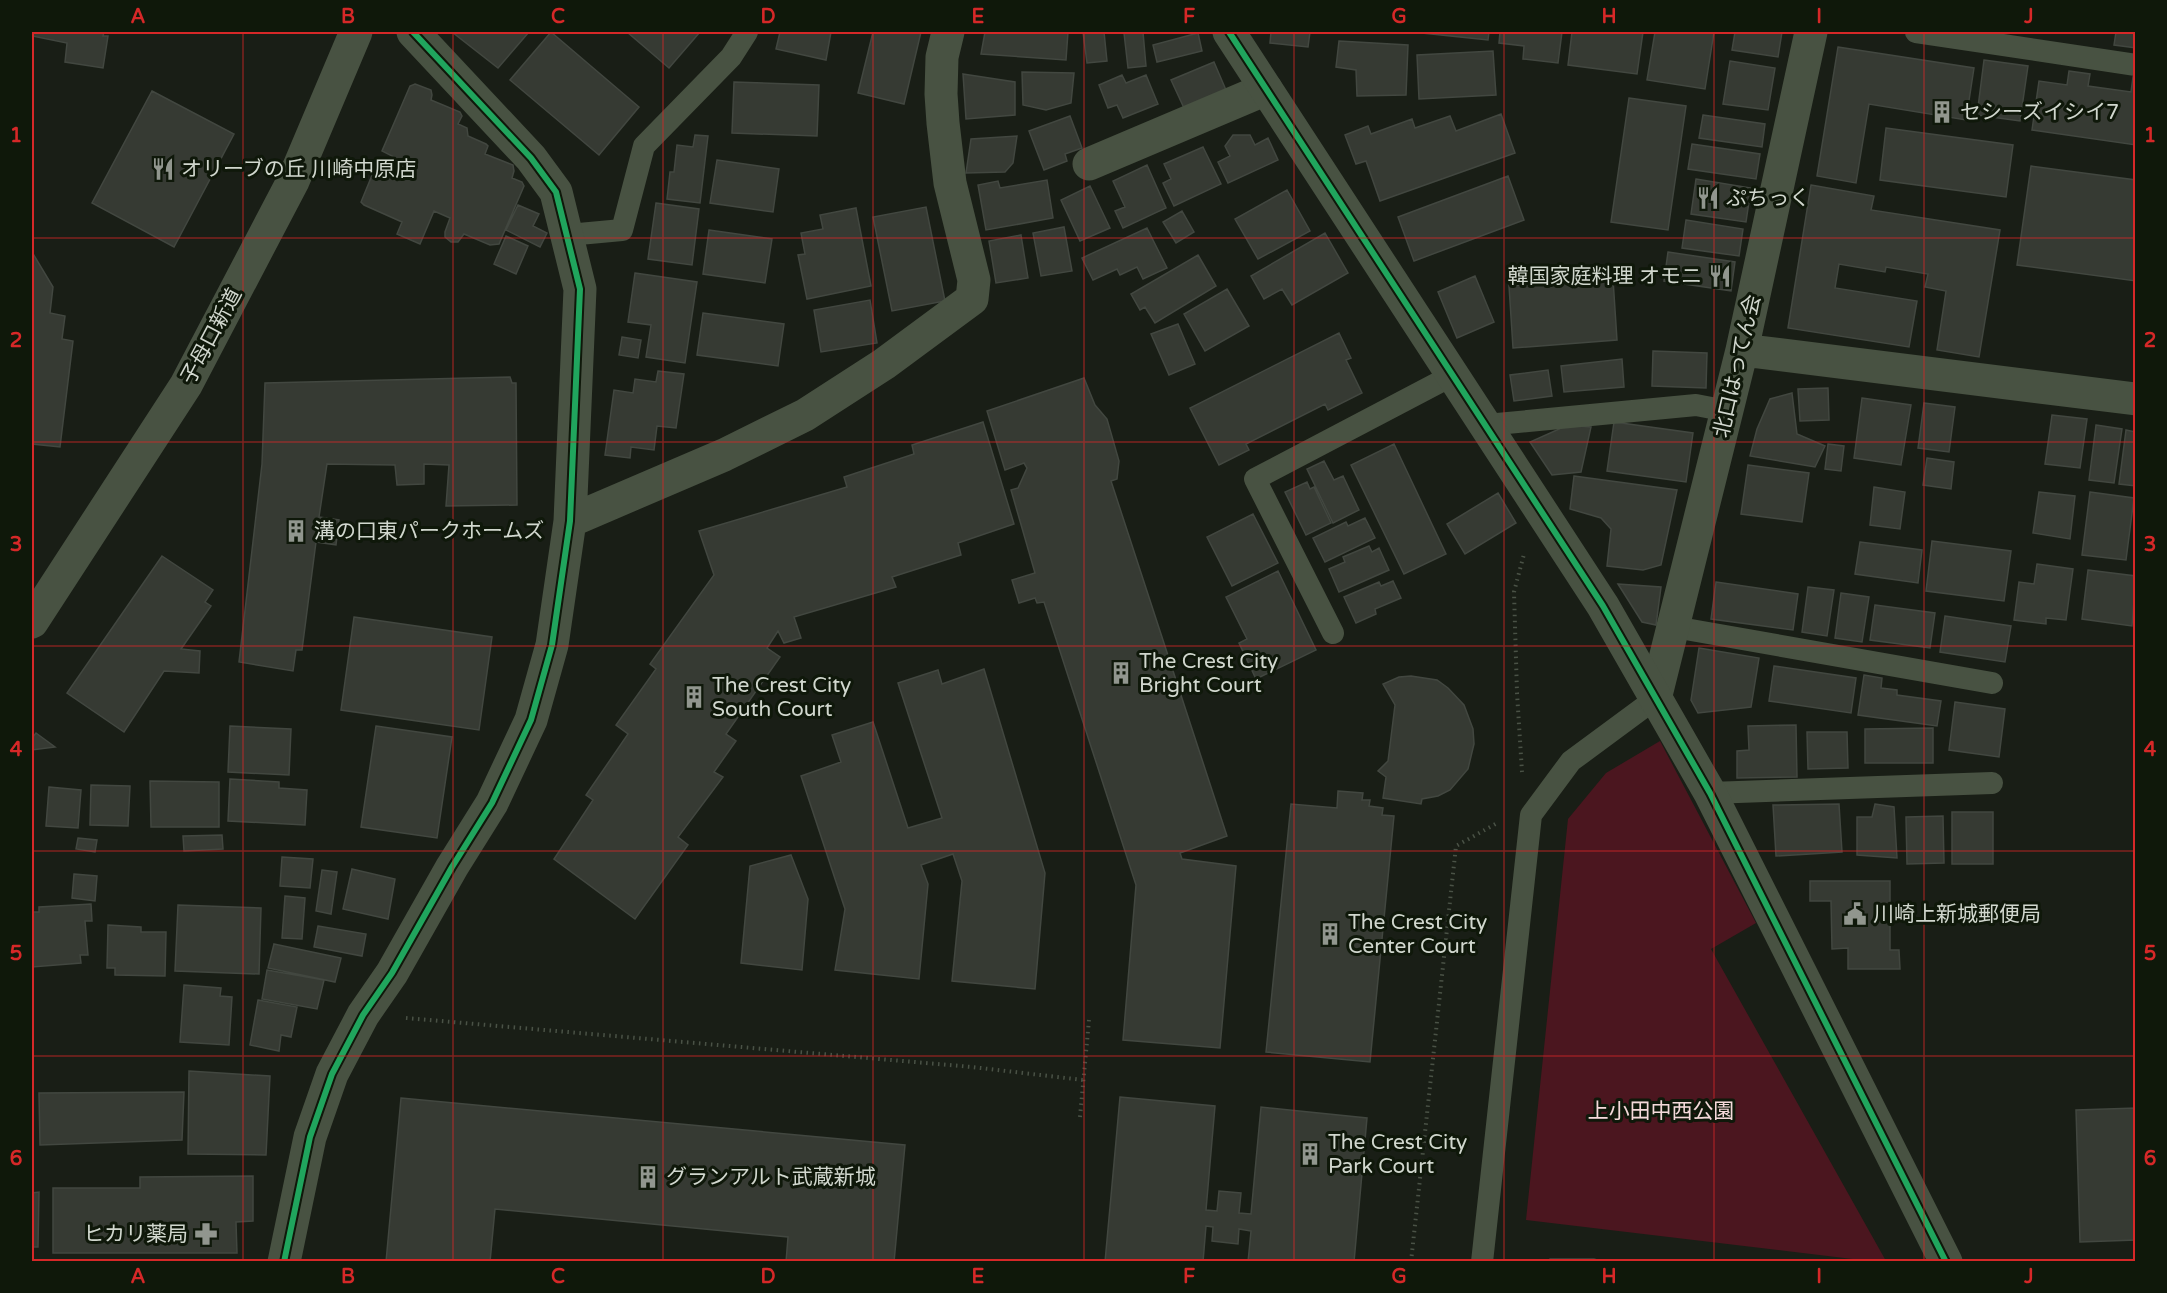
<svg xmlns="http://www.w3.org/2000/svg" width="2167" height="1293" font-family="'Varela Round','Noto Sans JP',sans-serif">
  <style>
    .green { fill: #4b161f }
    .building { fill: #363a33; stroke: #424740; stroke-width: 1.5 }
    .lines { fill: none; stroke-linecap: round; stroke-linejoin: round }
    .path { stroke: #4a5246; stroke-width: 4; stroke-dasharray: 1.5 4.5; stroke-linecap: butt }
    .service { stroke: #485242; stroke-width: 22 }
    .minor { stroke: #485242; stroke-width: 33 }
    .tertiary { stroke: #485242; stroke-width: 33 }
    .cycleway-casing { stroke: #0f180a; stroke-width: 10 }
    .cycleway { stroke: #20a55d; stroke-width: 6 }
    .grid { fill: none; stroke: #d62828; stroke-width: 1.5; stroke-opacity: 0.55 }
    .labels { text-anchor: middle; stroke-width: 6; stroke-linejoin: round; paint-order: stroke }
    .poi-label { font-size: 21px; fill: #d1d7ce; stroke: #0f180a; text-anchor: start }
    .street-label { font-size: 21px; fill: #d1d7ce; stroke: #0f180a }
    .park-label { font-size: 21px; fill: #f5d9da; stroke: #0f180a }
    .neatline { fill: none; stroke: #d62828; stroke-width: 2 }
    .grid-label { font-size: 20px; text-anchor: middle; font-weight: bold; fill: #d62828 }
  </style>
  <rect width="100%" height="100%" fill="#191e16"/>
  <!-- green -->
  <path class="green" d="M1660,741l96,182 -45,26 175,312h-17l-343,-41 42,-401 38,-46z"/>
  <!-- building -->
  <path class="building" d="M32,32h72l-1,4h5l-5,32 -38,-6 2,-19 -35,-7z
    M452,32h77l-31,36z
    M551,32l88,75 -40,48 -89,-75z
    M627,32h73l-31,36z
    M780,32h51l-5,28 -50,-11z
    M873,32h48l-17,72 -46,-11z
    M985,32h83l-2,28 -85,-6z
    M1083,32h21l3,29 -20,2z
    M1143,32l3,34 -18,2 -4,-35z
    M1271,32h39l-2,15 -38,-4z
    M1412,32h77l-1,8z
    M1500,32h62l-4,31 -35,-4 1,-13 -25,-3z
    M1572,32h71l-6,42 -69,-9z
    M1655,32h59l-9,57 -58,-9z
    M1735,32h47l-4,25 -46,-7z
    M2116,32h20v16l-22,-3z
    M1198,33l4,18 -45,11 -4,-17z
    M1339,41l69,4 -2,50 -49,1 -1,-26 -20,-3z
    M1838,47l136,21 -8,52 -97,-16 -13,79 -39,-7z
    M1493,51l3,44 -77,4 -2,-44z
    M1984,60l44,6 -8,55 -43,-6z
    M1730,61l45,7 -7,42 -45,-6z
    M1214,62l12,28 -42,18 -13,-28z
    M2069,71l21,3 -2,12 43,6 2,-15 3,1v67l-104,-15 7,-49 28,4z
    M1022,72l52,1 -3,30 -25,7 -23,-5z
    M963,74l52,8v33l-49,4z
    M1122,75l4,8 20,-8 12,29 -35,14 -6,-13 -9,3 -9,-23z
    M734,82l85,3 -2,51 -85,-3z
    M415,84l16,6 1,5 -1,5 29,12 2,4 -4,8 9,4 1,8 18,8 2,2 -3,8 28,11 1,6 -2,7 10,4 2,4 -25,58 -9,1 -26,-11 -6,8h-7l-6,-5v-5l5,-14 -16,-7 -14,33 -23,-10 5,-12 -38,-17 -3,-3 14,-34 24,9 4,-7 -6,-4 3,-6 -18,-9 28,-65z
    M152,91l82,43 -60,113 -82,-44z
    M1629,98l57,8 -18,124 -57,-8z
    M1501,114l14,39 -135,48 -14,-40 -10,3 -11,-29 23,-9 3,8 41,-15 3,9 35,-12 6,15z
    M1703,115l62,9 -3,23 -63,-9z
    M1070,116l12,32 -17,6 2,7 -23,9 -15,-39z
    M1886,128l127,17 -7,52 -126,-17z
    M695,135l13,1 -8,67 -33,-4 3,-27h4l3,-27 16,2z
    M1233,135h17l5,10 13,-7 10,22 -50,23 -10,-21 12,-6 -5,-10z
    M1017,136l-4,27 -8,9 -39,1 5,-34z
    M1692,144l68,10 -4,25 -68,-10z
    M1203,147l18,37 -47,22 -11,-23 8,-4 -7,-15z
    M717,160l62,9 -6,43 -63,-9z
    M1147,165l19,43 -43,20 -8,-17 10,-4 -12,-26z
    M2031,166l105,14v101l-119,-16z
    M1508,176l16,44 -110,41 -16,-44z
    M1696,179l55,9 -5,34 -55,-8z
    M1047,180l6,38 -67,12 -8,-45 20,-4 2,7z
    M1811,185l63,11 -3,14 129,20 -21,127 -42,-7 9,-59 -21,-4 3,-13 -42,-7 -1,5 -46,-8 -4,24 82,13 -8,46 -121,-19z
    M1090,186l20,42 -30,13 -19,-41z
    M1287,190l23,41 -52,28 -23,-40z
    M656,203l43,6 -7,56 -44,-6z
    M518,205l21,9 -6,12 14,7 -7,14 -34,-17z
    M926,207l19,94 -53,10 -19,-94z
    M856,208l15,78 -64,13 -9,-44 7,-1 -4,-21 22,-4 -3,-14z
    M1182,211l12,21 -18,11 -13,-21z
    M1686,220l57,9 -4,27 -57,-8z
    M1064,227l8,44 -31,5 -8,-43z
    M1147,228l20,40 -24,11 -6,-12 -17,8 -3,-6 -24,11 -11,-22z
    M709,230l63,9 -7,44 -62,-9z
    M1325,233l23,40 -56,32 -10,-16 -18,10 -13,-23z
    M1021,235l7,43 -32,5 -7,-42z
    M506,236l22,10 -12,28 -22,-10z
    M32,252l21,35 -3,26 15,3 -3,23 11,2 -13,106 -28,-3z
    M1668,252l67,10 -4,29 -67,-10z
    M1198,255l18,31 -61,37 -10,-16 -5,3 -9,-16z
    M635,273l62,9 -12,81 -39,-6 5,-32 -23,-3z
    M1475,276l19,46 -37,16 -19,-46z
    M1613,279l4,61 -104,8 -4,-62z
    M1227,289l22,37 -44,25 -21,-37z
    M870,300l7,43 -56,9 -7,-42z
    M703,313l81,11 -6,42 -81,-11z
    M1178,324l17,40 -26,11 -18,-41z
    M1339,333l12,25 -5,2 16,33 -34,17 -3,-6 -79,40 3,6 -30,15 -29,-57z
    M622,337l19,3 -3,18 -19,-3z
    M1653,351l54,2 -1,35 -54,-2z
    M1622,359l2,28 -60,5 -3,-26z
    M1548,370l4,26 -38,5 -4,-26z
    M658,371l26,3 -8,54 -19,-2 -3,24 -23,-3 -1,11 -25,-3 9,-65 19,3 2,-14 21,3z
    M510,377l2,6h4l1,122 -71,1 3,-41 -25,-1v20l-27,1 -2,-20 -68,-1 -8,53 20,3 -3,25 -20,-3 -14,108h-6l-3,21 -54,-9 23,-198 3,-81z
    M1084,378l11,27 12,14 12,42 -2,18 -6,2 116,355 -47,17 2,6 54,7 -16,182 -97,-8 13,-155 -92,-283 -7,1 -2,-5 -16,5 -7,-23 23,-7 -24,-83 7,-2 9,-20 -3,-5 -19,7 -18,-59z
    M1828,388l1,32 -29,1 -2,-32z
    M1792,393l5,41 28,12 -10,21 -65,-11 7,-27 13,-30z
    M1862,398l49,7 -10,60 -47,-7z
    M1924,403l31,4 -6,45 -31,-4z
    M2052,415l35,4 -7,49 -35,-4z
    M983,422l31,102 -56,19 3,12 -69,22 4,10 -102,30 7,21 -17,5 -6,-12 -11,17 13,9 -54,77 10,7 -22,31 9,5 -45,60 10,8 -53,74 -81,-60 39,-59 -7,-5 42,-61 -12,-9 40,-56 -6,-5 64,-89 -15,-44 148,-44 -3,-10 70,-23 -2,-9z
    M1614,422l79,11 -7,49 -79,-11z
    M1568,425l23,2 -10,45 -29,3 -22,-33z
    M2096,425l26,4 -8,54 -25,-3z
    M2126,430l10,2v54l-17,-2z
    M1394,444l52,110 -42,20 -53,-109z
    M1828,444l16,2 -3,25 -16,-2z
    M1927,458l27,4 -3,27 -28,-4z
    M1324,461l10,19 9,-4 16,34 -26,13 -26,-54z
    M1748,465l61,8 -7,49 -61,-8z
    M1574,476l103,14 -16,75 -18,5 -36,-4 4,-37 -10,-11 -31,-9z
    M1307,482l3,7 4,-2 17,36 -25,12 -21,-43z
    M1874,487l31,5 -5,37 -30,-4z
    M2039,492l36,4 -5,43 -37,-6z
    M2090,492l44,6 -8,62 -44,-5z
    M1498,493l18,30 -51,31 -18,-30z
    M1253,514l25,49 -46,23 -25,-49z
    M1365,518l10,20 -50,24 -12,-24 33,-16 2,4z
    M1932,541l79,10 -7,50 -78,-10z
    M1860,542l62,8 -4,33 -63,-9z
    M1369,546l3,6 7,-4 10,22 -50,22 -10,-23 16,-7 -2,-5z
    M162,556l51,34 -8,12 6,4 -30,43 19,2 -1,22 -35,-2 -40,61 -57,-39z
    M2037,564l36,5 -7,51 -20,-2v6l-32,-4 5,-38 15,2z
    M2088,570l48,6 -4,50 -50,-7z
    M1278,571l38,79 -60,29 -17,-36 8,-4 -21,-42z
    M1393,581l8,17 -26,11 1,5 -20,9 -12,-26 35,-15 2,4z
    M1716,582l82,12 -5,36 -82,-11z
    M1618,584l43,3 -5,38 -14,-3z
    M1808,587l26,3 -7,46 -25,-4z
    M1841,593l28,4 -7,45 -27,-4z
    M1875,605l60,8 -5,35 -60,-8z
    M1945,616l66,10 -6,36 -65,-10z
    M354,617l138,20 -13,93 -138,-20z
    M1699,648l60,10 -8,49 -53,6 -7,-13z
    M1774,666l82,12 -5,35 -82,-12z
    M984,669l61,204 -10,116 -83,-8 10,-100 -9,-27 -32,11 7,19 -9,95 -84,-9 10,-61 -44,-133 40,-14 -9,-27 41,-13 35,106 34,-10 -44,-135 40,-13 4,14z
    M1864,675l18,3 -1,10 16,2v5l44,6 -4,25 -79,-11z
    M1411,676l26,4 11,8 16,17 9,24 1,15 -6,25 -18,21 -12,6 -16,3 -1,5 -38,-6 3,-21 -8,-6 10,-10 7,-56 -12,-21 16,-7z
    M1955,702l50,7 -6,48 -50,-7z
    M1796,725l1,52 -60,1v-27l12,-1 -1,-24z
    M230,726l61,3 -2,46 -61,-3z
    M376,726l76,11 -15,101 -76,-11z
    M1933,728v35h-68v-34z
    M1807,732h40l1,36 -40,1z
    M36,733l19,14 -23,3v-12z
    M230,779l49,3v6l28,2 -2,35 -77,-4z
    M150,781l69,1v45h-68z
    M91,785l39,1 -2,40 -38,-1z
    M49,787l32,3 -3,38 -32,-2z
    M1338,791l25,2 -1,7h8l-1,6 14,2 -1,7 12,1 -24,246 -104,-10 25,-248 46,4z
    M1839,804l3,48 -66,4 -3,-51z
    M1875,804l19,3 3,51 -40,-3v-38h15z
    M1952,812h41v52h-41z
    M1943,816l1,47 -37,1 -1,-47z
    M222,835l1,14 -39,2 -1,-15z
    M78,838l19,2 -2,12 -19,-3z
    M791,855l17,44 -6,71 -61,-7 9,-97z
    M282,857l31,2 -3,29 -30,-2z
    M352,869l43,10 -7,40 -45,-10z
    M322,870l15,2 -6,42 -15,-3z
    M74,874l23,2 -2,25 -23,-3z
    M1810,881h80v69h9l1,19h-52v-21l-16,1 -1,-48h-21z
    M285,896l20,2 -3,41 -20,-1z
    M91,904l1,17h-7l3,34h-8l1,8 -49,4v-55h7v-5z
    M178,905l83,3 -2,66 -84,-3z
    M108,925l33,2v5h25l-1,44 -50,-1v-7h-8z
    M318,926l48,8 -4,22 -48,-9z
    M274,944l67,14 -6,24 -67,-14z
    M267,970l57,10 -7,29 -55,-10z
    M184,985l37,3 -1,8 12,1 -3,48 -49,-3z
    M258,1000l39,7 -6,30 -10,-2 -2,16 -29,-6z
    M189,1071l81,5 -4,79 -78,-1z
    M184,1092l-2,48 -142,5 -1,-52z
    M1120,1097l95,9 -9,104 11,1 2,-20 22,2 -2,20 12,1 10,-107 106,11 -13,144h-106l3,-31 -12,-2 -1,15 -26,-3 1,-14 -7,-1 -3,36h-98z
    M401,1098l504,47 -11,117h-108l2,-25 -293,-28 -5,53h-104z
    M2136,1108v132l-56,2 -4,-132z
    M253,1176v45l-17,1 1,31h-184v-65h87v-11z
    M39,1192l-1,55h-6v-54z
    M1550,1259h44l10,3h-55z"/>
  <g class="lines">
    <!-- path -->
    <path class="path" d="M1522,772l-5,-79 -3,-101 10,-38
      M406,1018l566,49 111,13
      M1080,1117l9,-97
      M1411,1262l45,-416 43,-24"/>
    <!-- service -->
    <path class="service" d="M1916,32l220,33
      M568,235l54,-5 22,-84 87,-89 16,-25
      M1486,425l210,-20 31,6
      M1674,627l318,56
      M1333,633l-78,-154 198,-104
      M1710,793l282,-10
      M1482,1262l49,-447 40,-54 84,-62"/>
    <!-- minor -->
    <path class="minor" d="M1089,164l177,-75
      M1742,350l394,49
      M570,521l154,-66 81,-40 79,-51 88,-65 2,-19 -24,-97 -7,-60 -2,-29 1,-37 6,-25
      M1655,699l87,-349 69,-318
      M284,1262l26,-125 22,-63 31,-59 29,-42 60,-106 40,-64 39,-83 21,-75 18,-124 10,-232 -24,-97 -25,-34 -118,-126"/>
    <!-- tertiary -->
    <path class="tertiary" d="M1229,32l374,574 107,187 236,469
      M32,622l154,-237 107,-204 63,-149"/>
    <!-- cycleway casing -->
    <g class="cycleway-casing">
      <path id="cycleway" d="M1229,32l374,574 107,187 236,469
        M284,1262l26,-125 22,-63 31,-59 29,-42 60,-106 40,-64 39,-83 21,-75 18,-124 10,-232 -24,-97 -25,-34 -118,-126"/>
    </g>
    <!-- cycleway -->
    <use href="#cycleway" class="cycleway"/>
  </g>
  <!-- grid -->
  <path class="grid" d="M243,32v1230M453,32v1230M663,32v1230M873,32v1230M1084,32v1230M1294,32v1230M1504,32v1230M1714,32v1230M1924,32v1230M32,238h2104M32,442h2104M32,646h2104M32,851h2104M32,1056h2104"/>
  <!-- icons -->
  <defs>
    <g id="building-bare" transform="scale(1.8)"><path d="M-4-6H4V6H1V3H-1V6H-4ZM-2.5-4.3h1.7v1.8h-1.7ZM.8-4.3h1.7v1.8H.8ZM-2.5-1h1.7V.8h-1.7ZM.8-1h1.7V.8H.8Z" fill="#91968e" stroke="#0f180a" stroke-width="2.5" paint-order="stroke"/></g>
    <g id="restaurant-bare" transform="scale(1.8)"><path d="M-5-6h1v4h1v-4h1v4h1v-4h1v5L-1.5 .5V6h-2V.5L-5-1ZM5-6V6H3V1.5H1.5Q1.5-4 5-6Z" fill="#91968e" stroke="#0f180a" stroke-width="2.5" paint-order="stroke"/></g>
    <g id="civic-bare" transform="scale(1.8)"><path d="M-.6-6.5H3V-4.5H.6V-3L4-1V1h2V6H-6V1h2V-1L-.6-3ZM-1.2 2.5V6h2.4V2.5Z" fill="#91968e" stroke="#0f180a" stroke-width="2.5" paint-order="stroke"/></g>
    <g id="pharmacy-bare" transform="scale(1.8)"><path d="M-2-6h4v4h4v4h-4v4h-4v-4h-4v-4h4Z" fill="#91968e" stroke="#0f180a" stroke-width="2.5" paint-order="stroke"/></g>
  </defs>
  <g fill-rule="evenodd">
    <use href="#building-bare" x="1942" y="112"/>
    <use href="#restaurant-bare" x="163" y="169"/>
    <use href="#restaurant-bare" x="1708" y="198"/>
    <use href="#restaurant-bare" x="1720" y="276"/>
    <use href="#building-bare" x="296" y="531"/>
    <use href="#building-bare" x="1121" y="673"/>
    <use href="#building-bare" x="694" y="697"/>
    <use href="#civic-bare" x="1855" y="914"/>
    <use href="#building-bare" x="1330" y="934"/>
    <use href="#building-bare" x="1310" y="1154"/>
    <use href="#building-bare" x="648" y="1177"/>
    <use href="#pharmacy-bare" x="206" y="1234"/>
  </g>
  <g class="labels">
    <!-- poi labels -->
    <g class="poi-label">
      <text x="1960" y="119">セシーズイシイ7</text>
      <text x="181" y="176">オリーブの丘 川崎中原店</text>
      <text x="1726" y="205">ぷちっく</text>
      <text x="1702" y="283" text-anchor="end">韓国家庭料理 オモニ</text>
      <text x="314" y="538">溝の口東パークホームズ</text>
      <text x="1139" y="668">The Crest City<tspan x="1139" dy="24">Bright Court</tspan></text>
      <text x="712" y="692">The Crest City<tspan x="712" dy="24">South Court</tspan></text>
      <text x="1873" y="921">川崎上新城郵便局</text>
      <text x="1348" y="929">The Crest City<tspan x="1348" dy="24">Center Court</tspan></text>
      <text x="1328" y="1149">The Crest City<tspan x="1328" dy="24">Park Court</tspan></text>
      <text x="666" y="1184">グランアルト武蔵新城</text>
      <text x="188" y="1241" text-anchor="end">ヒカリ薬局</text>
    </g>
    <!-- street labels -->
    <g class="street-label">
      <text transform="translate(211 336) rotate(-62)" y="7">子母口新道</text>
      <text transform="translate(1737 366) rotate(-77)" y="7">北口はってん会</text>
    </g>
    <!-- park labels -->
    <g class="park-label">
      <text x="1661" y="1118">上小田中西公園</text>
    </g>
  </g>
  <!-- border -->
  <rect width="2167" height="1293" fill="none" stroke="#0f180a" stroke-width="66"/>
  <rect x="33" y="33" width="2101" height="1227" class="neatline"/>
  <g class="grid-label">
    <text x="138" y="23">A</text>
    <text x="348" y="23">B</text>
    <text x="558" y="23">C</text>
    <text x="768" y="23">D</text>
    <text x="978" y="23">E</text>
    <text x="1189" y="23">F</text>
    <text x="1399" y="23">G</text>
    <text x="1609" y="23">H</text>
    <text x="1819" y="23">I</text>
    <text x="2029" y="23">J</text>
    <text x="16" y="142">1</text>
    <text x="2150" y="142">1</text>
    <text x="16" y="347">2</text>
    <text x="2150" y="347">2</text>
    <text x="16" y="551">3</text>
    <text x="2150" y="551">3</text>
    <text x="16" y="756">4</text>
    <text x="2150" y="756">4</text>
    <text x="16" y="960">5</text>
    <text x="2150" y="960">5</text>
    <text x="16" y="1165">6</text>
    <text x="2150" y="1165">6</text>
    <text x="138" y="1283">A</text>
    <text x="348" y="1283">B</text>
    <text x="558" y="1283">C</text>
    <text x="768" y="1283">D</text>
    <text x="978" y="1283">E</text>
    <text x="1189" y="1283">F</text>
    <text x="1399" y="1283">G</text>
    <text x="1609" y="1283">H</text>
    <text x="1819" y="1283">I</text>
    <text x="2029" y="1283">J</text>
  </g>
</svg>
